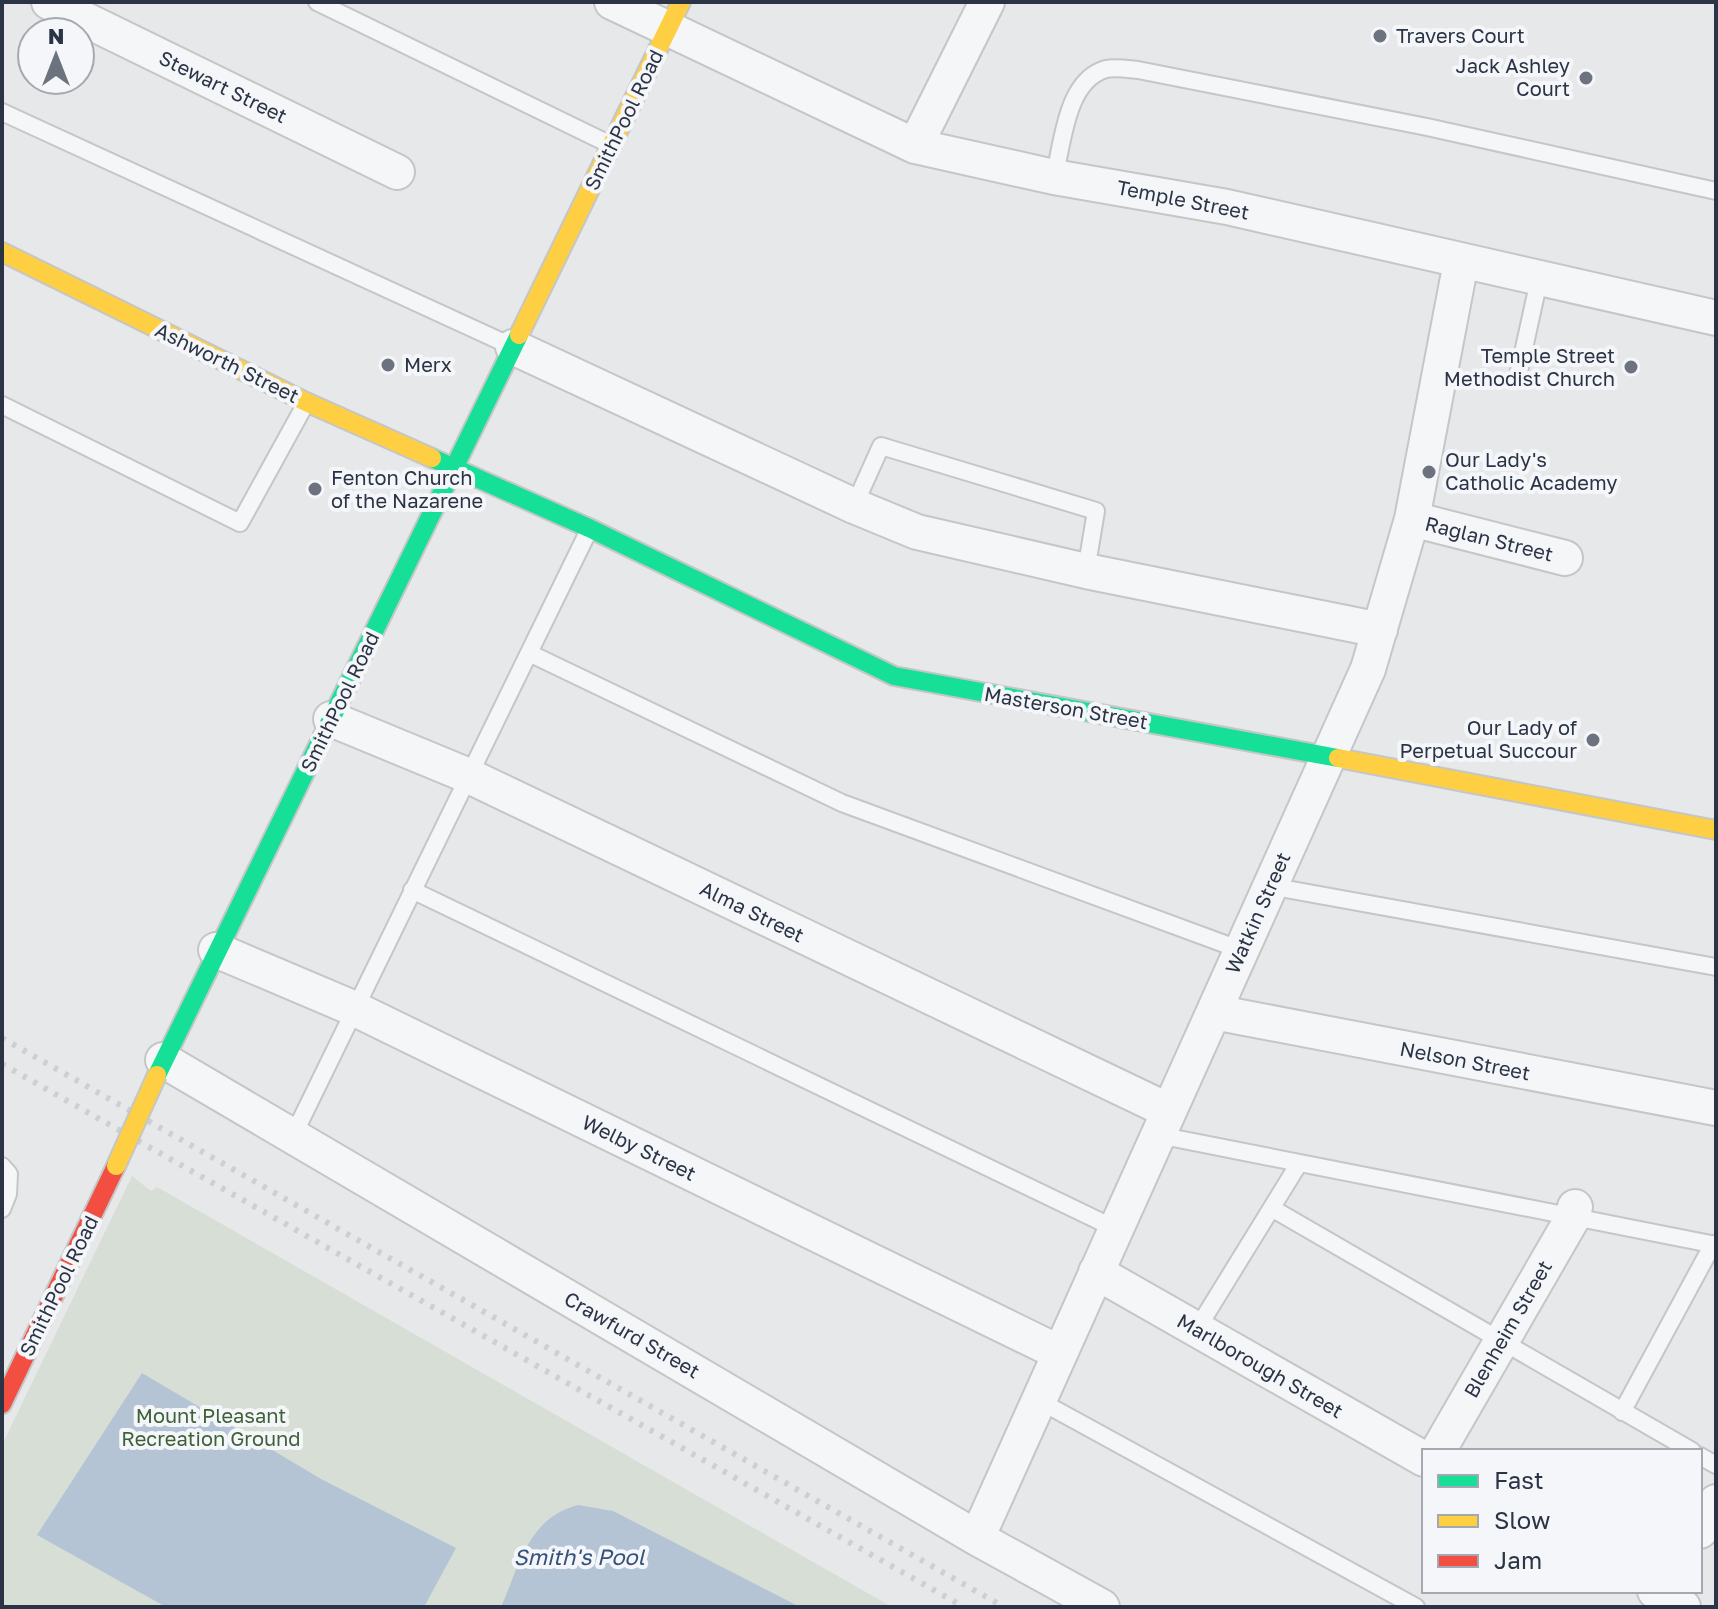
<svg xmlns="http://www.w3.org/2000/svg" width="1718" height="1609" font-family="'Golos Text',sans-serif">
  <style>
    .green { fill: #d6ded6 }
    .water { fill: #b4c4d5 }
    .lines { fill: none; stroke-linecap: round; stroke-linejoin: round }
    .lane-casing { stroke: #c4c6c8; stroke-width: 20 }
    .street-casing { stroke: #c4c6c8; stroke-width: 38 }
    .fast-casing { stroke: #c4c6c8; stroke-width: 22 }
    .slow-casing { stroke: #c4c6c8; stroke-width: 22 }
    .jam-casing { stroke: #c4c6c8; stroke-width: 22 }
    .lane { stroke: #f5f6f7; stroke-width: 16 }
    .street { stroke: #f5f6f7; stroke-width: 34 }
    .fast { stroke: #16e098; stroke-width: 18 }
    .slow { stroke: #ffcf43; stroke-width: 18 }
    .jam { stroke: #f24e42; stroke-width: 18 }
    .rail { stroke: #cecfd2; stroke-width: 6; stroke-dasharray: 4 8; stroke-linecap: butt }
    .slow-bridge-casing { stroke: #c4c6c8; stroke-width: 22; stroke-linecap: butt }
    .slow-bridge { stroke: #ffcf43; stroke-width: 18 }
    .poi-dot { fill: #6c737f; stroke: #f4f6f9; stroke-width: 3 }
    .labels { text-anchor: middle; stroke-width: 8; stroke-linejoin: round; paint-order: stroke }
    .poi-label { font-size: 20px; fill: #2b3445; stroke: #f4f6f9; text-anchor: start }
    .street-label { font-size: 20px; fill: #2b3445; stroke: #f4f6f9 }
    .park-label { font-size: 20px; fill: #3f6138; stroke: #f4f6f9 }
    .water-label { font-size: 22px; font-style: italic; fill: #34527a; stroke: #f4f6f9 }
  </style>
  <rect width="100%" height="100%" fill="#e6e8ea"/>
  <!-- green -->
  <path class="green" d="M132,1176l19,15 6,-4 735,420h-890v-162z"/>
  <!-- water -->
  <path class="water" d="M142,1373l181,107 133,68 -32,59h-258l-129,-72z
    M578,1505l35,6 187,96h-299c19,-43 27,-89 77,-102z"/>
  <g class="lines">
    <!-- lane casing -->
    <g class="lane-casing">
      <path id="lane" d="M317,2l294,143
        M2,112l511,235
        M1054,177c9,-34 12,-97 52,-108 9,-2 22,0 32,1l289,57 289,64
        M1519,371l20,-91
        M2,405l238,118 66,-120
        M854,506l27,-60 215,65 -10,60
        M529,653l313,150 399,147
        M1270,886l446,81
        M412,890l704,339
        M1158,1135l558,110
        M293,1136l296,-606
        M2,1166l7,8 -1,20 -6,15
        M1273,1209l419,242
        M1197,1329l101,-164
        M1038,1400l378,207
        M1622,1412l91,-168
        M1700,1456l16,9"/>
    </g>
    <!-- street casing -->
    <g class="street-casing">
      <path id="street" d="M49,2l348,170
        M612,2l303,144 139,31 173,30 489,111
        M915,146l72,-144
        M513,347l341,159 63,26 169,39 294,59
        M1412,519l153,39
        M331,719l138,57 700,335
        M216,950l139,59 705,344
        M1214,1012l502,96
        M163,1060l814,478 125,69
        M1096,1272l328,187
        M1438,1451l134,-232 3,-12
        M1700,1531l16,-29
        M977,1538l391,-869 44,-150 49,-257
        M1655,1591l28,16"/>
    </g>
    <!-- fast casing -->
    <g class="fast-casing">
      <path id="fast" d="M432,458l157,70 305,148 444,82
        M157,1075l362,-740"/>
    </g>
    <!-- slow casing -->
    <g class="slow-casing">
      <path id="slow" d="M2,252l304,150 126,56
        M519,335l162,-333
        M1338,758l378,72"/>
    </g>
    <!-- jam casing -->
    <g class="jam-casing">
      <path id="jam" d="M2,1404l114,-238"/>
    </g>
    <!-- lane -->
    <use href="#lane" class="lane"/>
    <!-- street -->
    <use href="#street" class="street"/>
    <!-- fast -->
    <use href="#fast" class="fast"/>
    <!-- slow -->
    <use href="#slow" class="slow"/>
    <!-- jam -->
    <use href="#jam" class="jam"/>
    <!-- rail -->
    <path class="rail" d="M2,1038l1002,569
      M2,1064l962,543"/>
    <!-- slow-bridge casing -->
    <g class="slow-bridge-casing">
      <path id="slow-bridge" d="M116,1166l41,-91"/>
    </g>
    <!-- slow-bridge -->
    <use href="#slow-bridge" class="slow-bridge"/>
  </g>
  <!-- markers -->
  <g class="poi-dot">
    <circle cx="1380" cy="36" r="8"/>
    <circle cx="1586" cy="78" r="8"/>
    <circle cx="388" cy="365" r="8"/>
    <circle cx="1631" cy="367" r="8"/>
    <circle cx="1429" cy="472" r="8"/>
    <circle cx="315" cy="489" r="8"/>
    <circle cx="1593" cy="740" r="8"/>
  </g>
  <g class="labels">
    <!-- poi labels -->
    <g class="poi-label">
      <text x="1396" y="43">Travers Court</text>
      <text x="1570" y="73" text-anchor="end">Jack Ashley<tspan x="1570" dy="23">Court</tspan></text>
      <text x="1615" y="363" text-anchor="end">Temple Street<tspan x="1615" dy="23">Methodist Church</tspan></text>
      <text x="404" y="372">Merx</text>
      <text x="1445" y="467">Our Lady's<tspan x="1445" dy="23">Catholic Academy</tspan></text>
      <text x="331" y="485">Fenton Church<tspan x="331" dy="23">of the Nazarene</tspan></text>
      <text x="1577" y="735" text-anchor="end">Our Lady of<tspan x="1577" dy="23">Perpetual Succour</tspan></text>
    </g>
    <!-- street labels -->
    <g class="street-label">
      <text transform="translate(223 87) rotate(26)" y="7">Stewart Street</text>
      <text transform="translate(624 120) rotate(-64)" y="7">SmithPool Road</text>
      <text transform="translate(1183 200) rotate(11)" y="7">Temple Street</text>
      <text transform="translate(227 363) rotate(26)" y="7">Ashworth Street</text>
      <text transform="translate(1489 539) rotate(14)" y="7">Raglan Street</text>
      <text transform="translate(340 702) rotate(-64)" y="7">SmithPool Road</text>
      <text transform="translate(1066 708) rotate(10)" y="7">Masterson Street</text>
      <text transform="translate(752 912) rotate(26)" y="7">Alma Street</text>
      <text transform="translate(1258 913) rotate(-66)" y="7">Watkin Street</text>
      <text transform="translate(1465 1061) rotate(11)" y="7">Nelson Street</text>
      <text transform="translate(639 1148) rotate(26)" y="7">Welby Street</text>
      <text transform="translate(59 1286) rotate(-64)" y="7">SmithPool Road</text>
      <text transform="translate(1508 1329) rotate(-60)" y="7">Blenheim Street</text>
      <text transform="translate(632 1335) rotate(30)" y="7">Crawfurd Street</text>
      <text transform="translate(1260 1366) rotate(30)" y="7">Marlborough Street</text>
    </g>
    <!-- park labels -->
    <g class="park-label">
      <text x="211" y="1423">Mount Pleasant<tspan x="211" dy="23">Recreation Ground</tspan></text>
    </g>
    <!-- water labels -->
    <g class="water-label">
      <text x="579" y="1565">Smith's Pool</text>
    </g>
  </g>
  <!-- border -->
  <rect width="1718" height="1609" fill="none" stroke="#2b3445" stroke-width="8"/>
  <!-- legend -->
  <rect x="1422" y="1449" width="280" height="144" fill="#f4f6f9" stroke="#a4a8b1" stroke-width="2"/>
  <rect x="1438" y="1475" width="40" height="12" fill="#16e098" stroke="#a4a8b1" stroke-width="2"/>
  <text x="1494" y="1489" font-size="24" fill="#2b3445">Fast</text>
  <rect x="1438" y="1515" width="40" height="12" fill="#ffcf43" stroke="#a4a8b1" stroke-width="2"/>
  <text x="1494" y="1529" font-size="24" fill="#2b3445">Slow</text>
  <rect x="1438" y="1555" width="40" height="12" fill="#f24e42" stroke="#a4a8b1" stroke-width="2"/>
  <text x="1494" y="1569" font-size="24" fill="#2b3445">Jam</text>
  <!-- north arrow -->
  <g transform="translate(56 56)"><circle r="38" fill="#f4f6f9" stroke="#a4a8b1" stroke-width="2"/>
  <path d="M0-6L14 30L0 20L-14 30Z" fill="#6c737f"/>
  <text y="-12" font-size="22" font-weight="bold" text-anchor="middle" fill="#2b3445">N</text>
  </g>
</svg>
